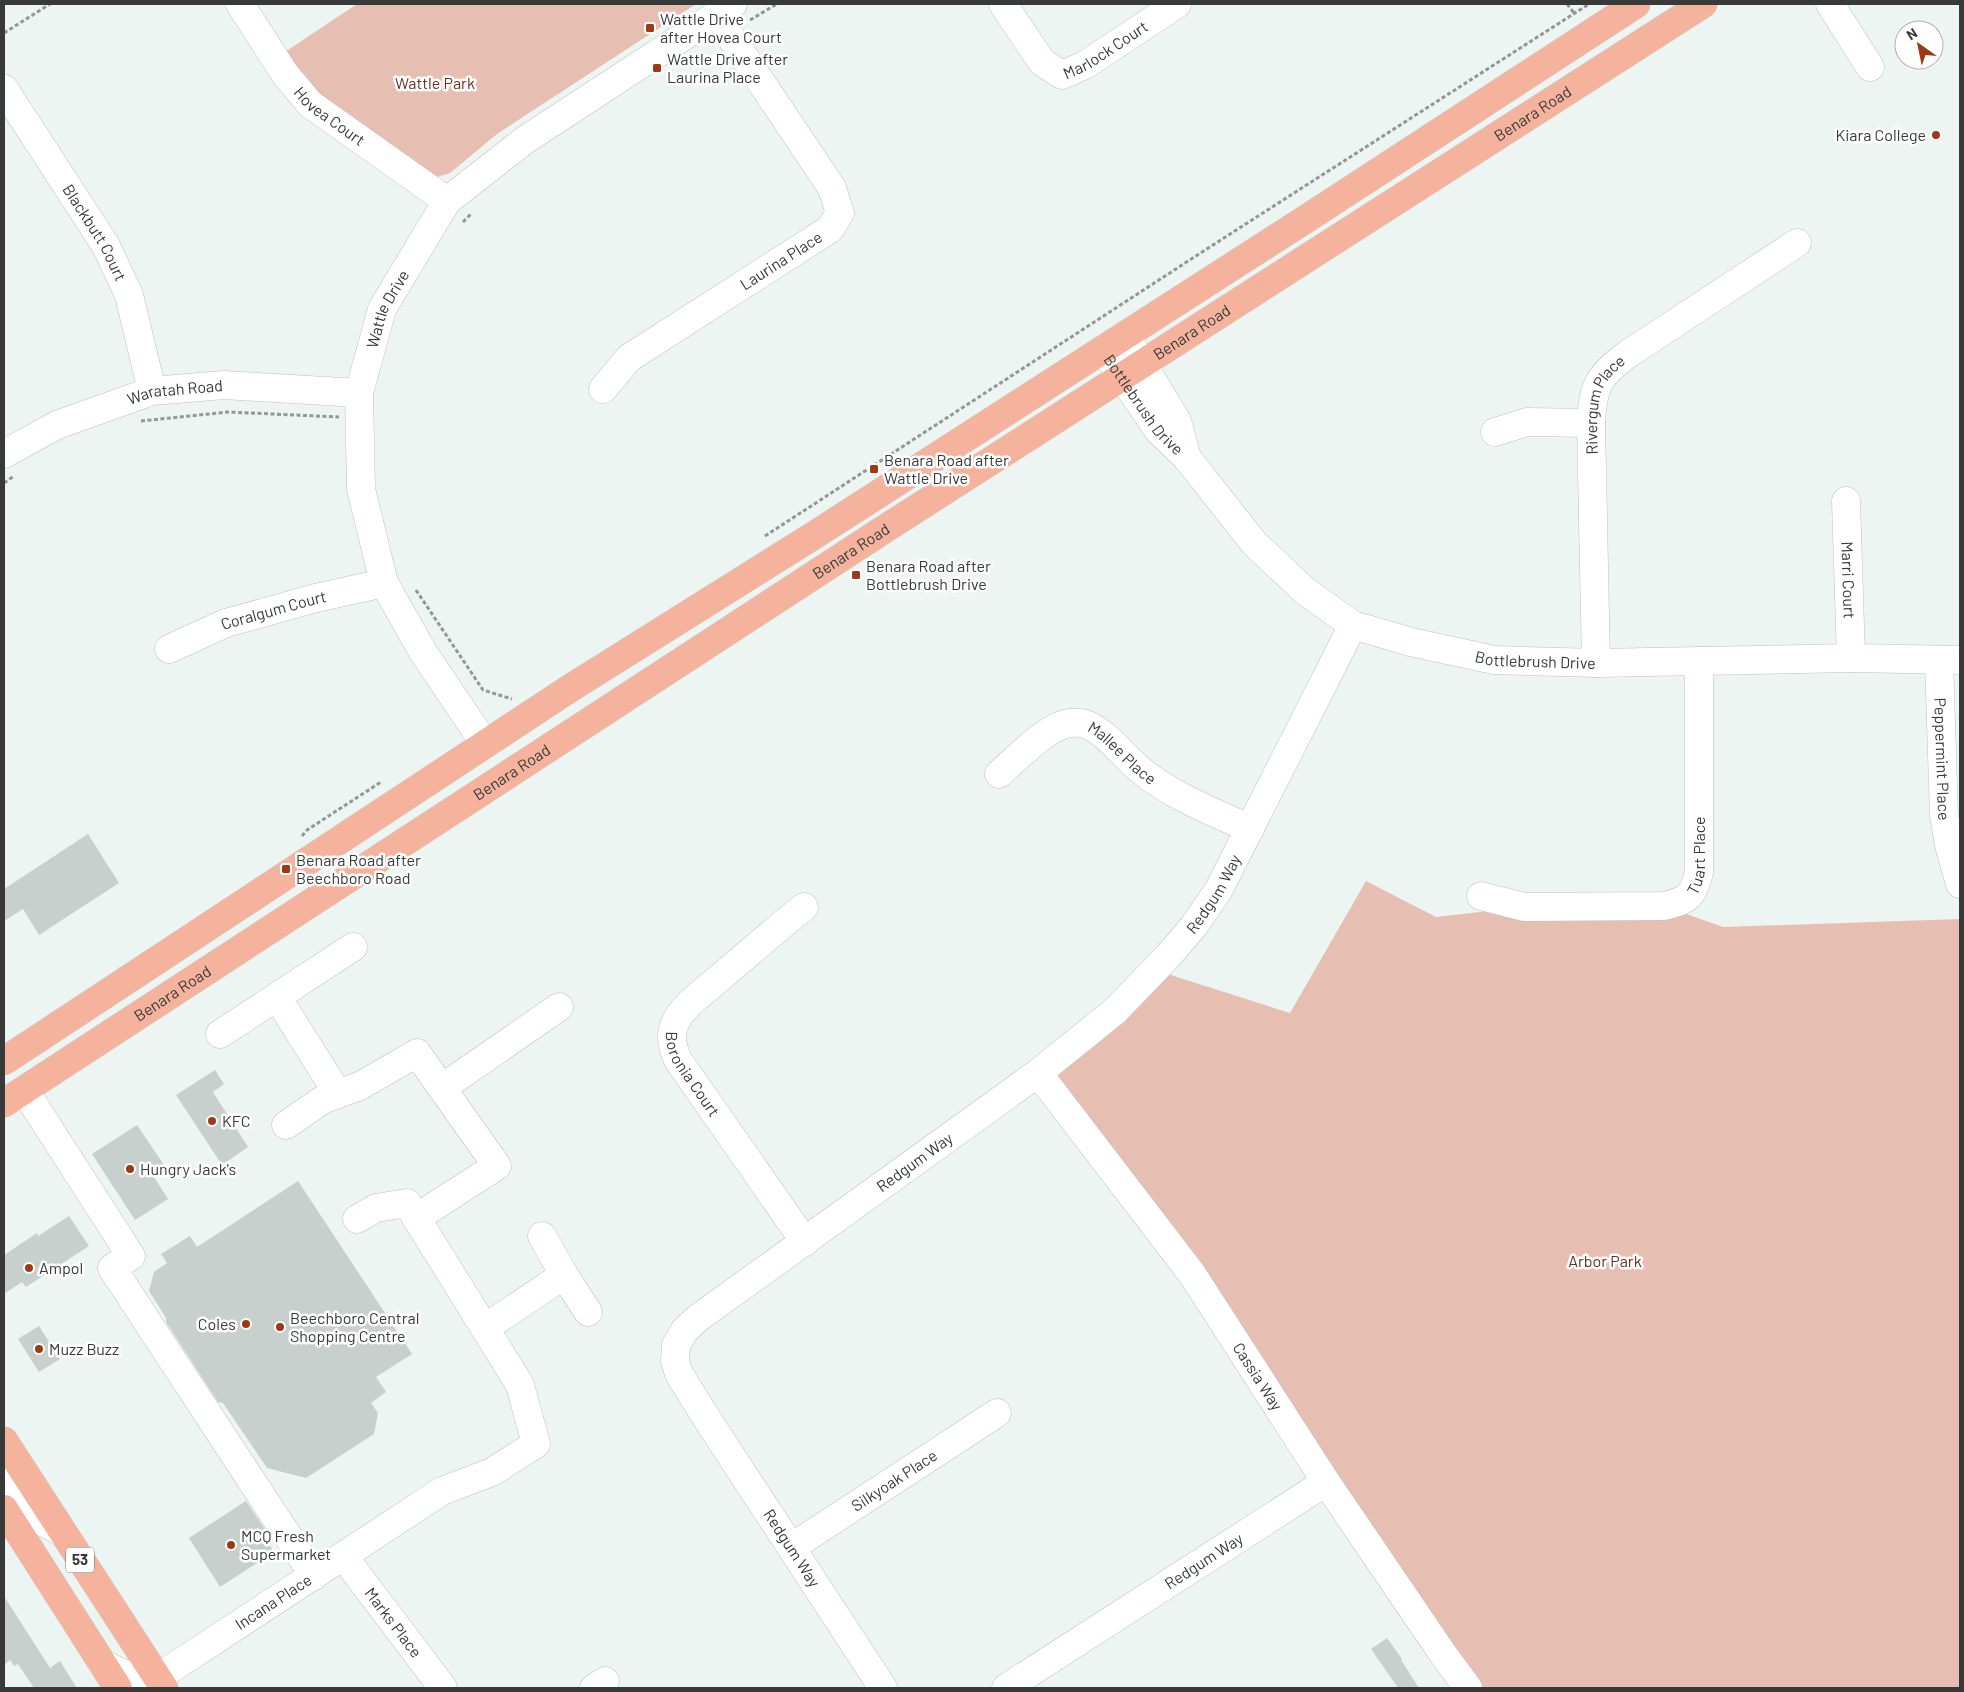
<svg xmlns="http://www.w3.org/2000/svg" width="1964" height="1692" font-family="Barlow,sans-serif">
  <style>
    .green { fill: #e6bfb2 }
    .building { fill: #c8d0cd }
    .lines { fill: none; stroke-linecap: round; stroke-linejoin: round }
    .minor-casing { stroke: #bbc3c0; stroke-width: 29 }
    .major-casing { stroke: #cfd0cf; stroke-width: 29 }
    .path { stroke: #929895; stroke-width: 3; stroke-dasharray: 4 2.5; stroke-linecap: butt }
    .minor { stroke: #fff; stroke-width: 28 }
    .major { stroke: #f5b29d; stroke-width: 28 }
    .poi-dot { fill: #9f3913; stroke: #fff; stroke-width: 2 }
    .labels { text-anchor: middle; stroke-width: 5; stroke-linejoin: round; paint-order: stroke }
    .shield { fill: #fff; stroke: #737574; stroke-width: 1 }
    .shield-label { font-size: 15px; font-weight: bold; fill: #373a39 }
    .poi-label { font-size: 16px; fill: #373a39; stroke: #fff; text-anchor: start }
    .street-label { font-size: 16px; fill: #373a39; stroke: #fff }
    .park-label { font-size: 16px; fill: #67311f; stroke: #fff }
  </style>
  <rect width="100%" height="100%" fill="#ecf5f1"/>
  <!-- green -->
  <path class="green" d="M357,4h339l-199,130 -47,39 -19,6 -111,-83 -35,-44z
    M1366,881l70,36 88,-10 140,-1 59,21 237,-8v769h-492l-430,-615 117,-103 135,43z"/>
  <!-- building -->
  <path class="building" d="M88,834l31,49 -80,52 -16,-26 -19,12v-32z
    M215,1070l9,14 -11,8 35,55 -26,18 -46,-70z
    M137,1125l27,40 -12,9 16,25 -33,21 -43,-66z
    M298,1181l114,173 -36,23 10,15 -15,11 7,10 -4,21 -68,44 -39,-10 -44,-65 -5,-1 -52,-80v-4l-17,-27 5,-19 13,-9 -6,-9 29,-18 7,11z
    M69,1216l20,30 -63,41 -4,-5 -18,12v-39l33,-22 1,3z
    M39,1326l21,33 -21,13 -21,-33z
    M246,1501l22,33 -3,4 9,14 -54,35 -31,-49z
    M4,1596l46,72 10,-7 17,27h-43l-16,-24 -4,2 -4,-6 -6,5z
    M1387,1638l15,21 -1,1 18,28h-21l-27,-39z"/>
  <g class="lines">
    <!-- minor casing -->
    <g class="minor-casing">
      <g id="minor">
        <path id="s1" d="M240,4l45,70 25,30 137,97"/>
        <path id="s2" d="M1003,4l39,58 20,13 23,-10 92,-61"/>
        <path d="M1830,4l40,63"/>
        <path id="s3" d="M4,89l102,157 23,49 23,96"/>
        <path d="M1125,335l52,86 10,37"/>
        <path id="s4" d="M1103,349l56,82 28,27 67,85 51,48 48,34 58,17 83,18 102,3 255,-5 109,2"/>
        <path id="s5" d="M603,389l26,-31 201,-129 10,-16 -8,-25 -116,-173"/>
        <path d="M1495,432l32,-10 64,1"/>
        <path id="s6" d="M4,454l53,-29 95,-34 72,-6 135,8"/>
        <path id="s7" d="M1846,501l5,157"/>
        <path id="s8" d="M169,649l57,-26 90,-25 68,-15"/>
        <path id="s9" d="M1939,660l5,155 5,30 11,39"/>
        <path id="s10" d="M1596,663l-5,-240c2,-37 7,-47 37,-69l169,-111"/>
        <path id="s11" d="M485,744l-62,-92 -39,-69 -23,-94 -2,-96 23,-84 65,-108 78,-61 208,-136"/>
        <path id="s12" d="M999,774c16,-14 43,-42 63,-49 7,-3 19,-3 26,0 22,10 36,33 55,47 31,25 71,40 107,57"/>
        <path id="s13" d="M1481,896l43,11 140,-1c25,-6 29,-10 35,-34v-211"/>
        <path id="s14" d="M804,907l-21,17 -93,79c-19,19 -23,33 -12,57l127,182"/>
        <path d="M277,997l61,97"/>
        <path d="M220,1034l133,-87"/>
        <path id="s15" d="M1038,1073l154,201 134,208 117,172 25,34"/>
        <path d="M442,1088l117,-81"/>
        <path d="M32,1102l99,154 -19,12 202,308"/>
        <path d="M286,1125l38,-26 36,-13 57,-33 80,113 -81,52"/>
        <path d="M542,1236l22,39 24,37"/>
        <path d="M485,1328l79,-53"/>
        <path d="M7,1515c22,-2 38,7 56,18"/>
        <path d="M4,1517c19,-13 14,-42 9,-61"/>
        <path id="s16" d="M792,1547l205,-134"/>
        <path id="s17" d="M344,1557l99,131"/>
        <path d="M101,1662c20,13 32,16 56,16"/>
        <path id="s18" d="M157,1678l285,-187 50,-19 44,-28 -16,-59 -113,-182 -31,5 -19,11"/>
        <path d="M594,1688l11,-7"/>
        <path id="s19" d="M883,1688l-174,-266 -30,-48 -4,-13 1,-16 9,-15 13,-12 340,-245 77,-62 54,-56 24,-28 25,-36 135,-266"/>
        <path id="s20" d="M1006,1688l320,-206"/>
      </g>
    </g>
    <!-- major casing -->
    <g class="major-casing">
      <g id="major">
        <path d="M4,1061l565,-372 244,-153 493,-317 330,-215"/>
        <path id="s21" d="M4,1103l876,-571 823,-528"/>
        <path d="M4,1441l160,247"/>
        <path d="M4,1509l114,179"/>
      </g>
    </g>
    <!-- path -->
    <path class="path" d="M1567,4l7,9
      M750,20l27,-16
      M4,33l46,-29
      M463,222l9,-9
      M141,421l87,-9 111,5
      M4,483l10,-7
      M765,536l437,-284 387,-248
      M416,590l67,100 29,9
      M302,836l5,-6 74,-48"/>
    <!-- minor -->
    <use href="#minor" class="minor"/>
    <!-- major -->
    <use href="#major" class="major"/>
  </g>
  <!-- markers -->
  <g class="poi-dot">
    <rect x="645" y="23" width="10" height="10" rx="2.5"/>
    <rect x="652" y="63" width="10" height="10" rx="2.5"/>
    <circle cx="1936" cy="135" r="5"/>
    <rect x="869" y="464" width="10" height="10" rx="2.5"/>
    <rect x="851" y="570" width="10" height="10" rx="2.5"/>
    <rect x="281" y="864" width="10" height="10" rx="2.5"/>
    <circle cx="212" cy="1121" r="5"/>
    <circle cx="130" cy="1169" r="5"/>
    <circle cx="29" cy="1268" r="5"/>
    <circle cx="246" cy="1324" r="5"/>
    <circle cx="280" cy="1327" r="5"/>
    <circle cx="39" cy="1349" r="5"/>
    <circle cx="231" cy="1545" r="5"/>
  </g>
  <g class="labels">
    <!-- shield labels -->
    <rect class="shield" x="66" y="1547.5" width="28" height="25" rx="4"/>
    <g class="shield-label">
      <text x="80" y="1565">53</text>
    </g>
    <!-- poi labels -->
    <g class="poi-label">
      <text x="660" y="25">Wattle Drive<tspan x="660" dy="18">after Hovea Court</tspan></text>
      <text x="667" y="65">Wattle Drive after<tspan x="667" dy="18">Laurina Place</tspan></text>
      <text x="1926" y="141" text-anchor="end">Kiara College</text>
      <text x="884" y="466">Benara Road after<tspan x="884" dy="18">Wattle Drive</tspan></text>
      <text x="866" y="572">Benara Road after<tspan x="866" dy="18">Bottlebrush Drive</tspan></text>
      <text x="296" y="866">Benara Road after<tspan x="296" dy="18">Beechboro Road</tspan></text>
      <text x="222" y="1127">KFC</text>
      <text x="140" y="1175">Hungry Jack's</text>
      <text x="39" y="1274">Ampol</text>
      <text x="290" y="1324">Beechboro Central<tspan x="290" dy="18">Shopping Centre</tspan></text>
      <text x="236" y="1330" text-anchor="end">Coles</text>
      <text x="49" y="1355">Muzz Buzz</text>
      <text x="241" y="1542">MCQ Fresh<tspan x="241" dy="18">Supermarket</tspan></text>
    </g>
    <!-- street labels -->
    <g class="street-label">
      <text dy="6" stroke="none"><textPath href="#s2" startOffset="144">Marlock Court</textPath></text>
      <text dy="6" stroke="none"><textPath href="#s21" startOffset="1821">Benara Road</textPath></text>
      <text dy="6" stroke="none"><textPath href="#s1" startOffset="145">Hovea Court</textPath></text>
      <text dy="6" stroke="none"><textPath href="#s3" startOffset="170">Blackbutt Court</textPath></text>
      <text dy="6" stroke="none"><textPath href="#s5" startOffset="221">Laurina Place</textPath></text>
      <text dy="6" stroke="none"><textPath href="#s11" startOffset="472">Wattle Drive</textPath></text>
      <text dy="6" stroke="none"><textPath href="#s21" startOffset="1416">Benara Road</textPath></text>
      <text dy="6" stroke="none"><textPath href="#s6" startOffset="184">Waratah Road</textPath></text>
      <text dy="6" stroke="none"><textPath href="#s4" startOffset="69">Bottlebrush Drive</textPath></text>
      <text dy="6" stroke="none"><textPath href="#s10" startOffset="262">Rivergum Place</textPath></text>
      <text dy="6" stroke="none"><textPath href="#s21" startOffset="1011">Benara Road</textPath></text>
      <text dy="6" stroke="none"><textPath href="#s7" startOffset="79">Marri Court</textPath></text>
      <text dy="6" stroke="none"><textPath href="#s8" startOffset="112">Coralgum Court</textPath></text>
      <text dy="6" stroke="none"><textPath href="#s4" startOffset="562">Bottlebrush Drive</textPath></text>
      <text dy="6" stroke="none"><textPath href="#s12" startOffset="151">Mallee Place</textPath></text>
      <text dy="6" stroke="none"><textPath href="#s9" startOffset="99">Peppermint Place</textPath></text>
      <text dy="6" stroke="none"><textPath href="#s21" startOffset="606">Benara Road</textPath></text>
      <text dy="6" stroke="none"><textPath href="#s13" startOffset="254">Tuart Place</textPath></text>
      <text dy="6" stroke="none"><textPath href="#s19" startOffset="1111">Redgum Way</textPath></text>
      <text dy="6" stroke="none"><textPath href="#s21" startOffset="201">Benara Road</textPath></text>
      <text dy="6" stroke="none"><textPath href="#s14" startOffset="231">Boronia Court</textPath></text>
      <text dy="6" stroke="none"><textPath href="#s19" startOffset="706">Redgum Way</textPath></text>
      <text dy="6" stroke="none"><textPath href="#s15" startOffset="375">Cassia Way</textPath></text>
      <text dy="6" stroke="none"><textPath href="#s16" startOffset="122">Silkyoak Place</textPath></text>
      <text transform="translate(792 1548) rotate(57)" y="6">Redgum Way</text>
      <text dy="6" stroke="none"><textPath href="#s20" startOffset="235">Redgum Way</textPath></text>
      <text dy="6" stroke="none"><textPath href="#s18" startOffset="139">Incana Place</textPath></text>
      <text dy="6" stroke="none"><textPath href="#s17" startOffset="82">Marks Place</textPath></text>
    </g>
    <!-- park labels -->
    <g class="park-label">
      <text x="435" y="89">Wattle Park</text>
      <text x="1605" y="1267">Arbor Park</text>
    </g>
  </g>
  <!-- border -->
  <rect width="1964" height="1692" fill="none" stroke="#373a39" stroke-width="10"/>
  <!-- north arrow -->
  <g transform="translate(1919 45) rotate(327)"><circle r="24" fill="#ffffff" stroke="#afb0b0"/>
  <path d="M0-4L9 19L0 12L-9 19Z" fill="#9f3913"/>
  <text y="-8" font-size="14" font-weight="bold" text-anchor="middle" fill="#373a39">N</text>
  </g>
</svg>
